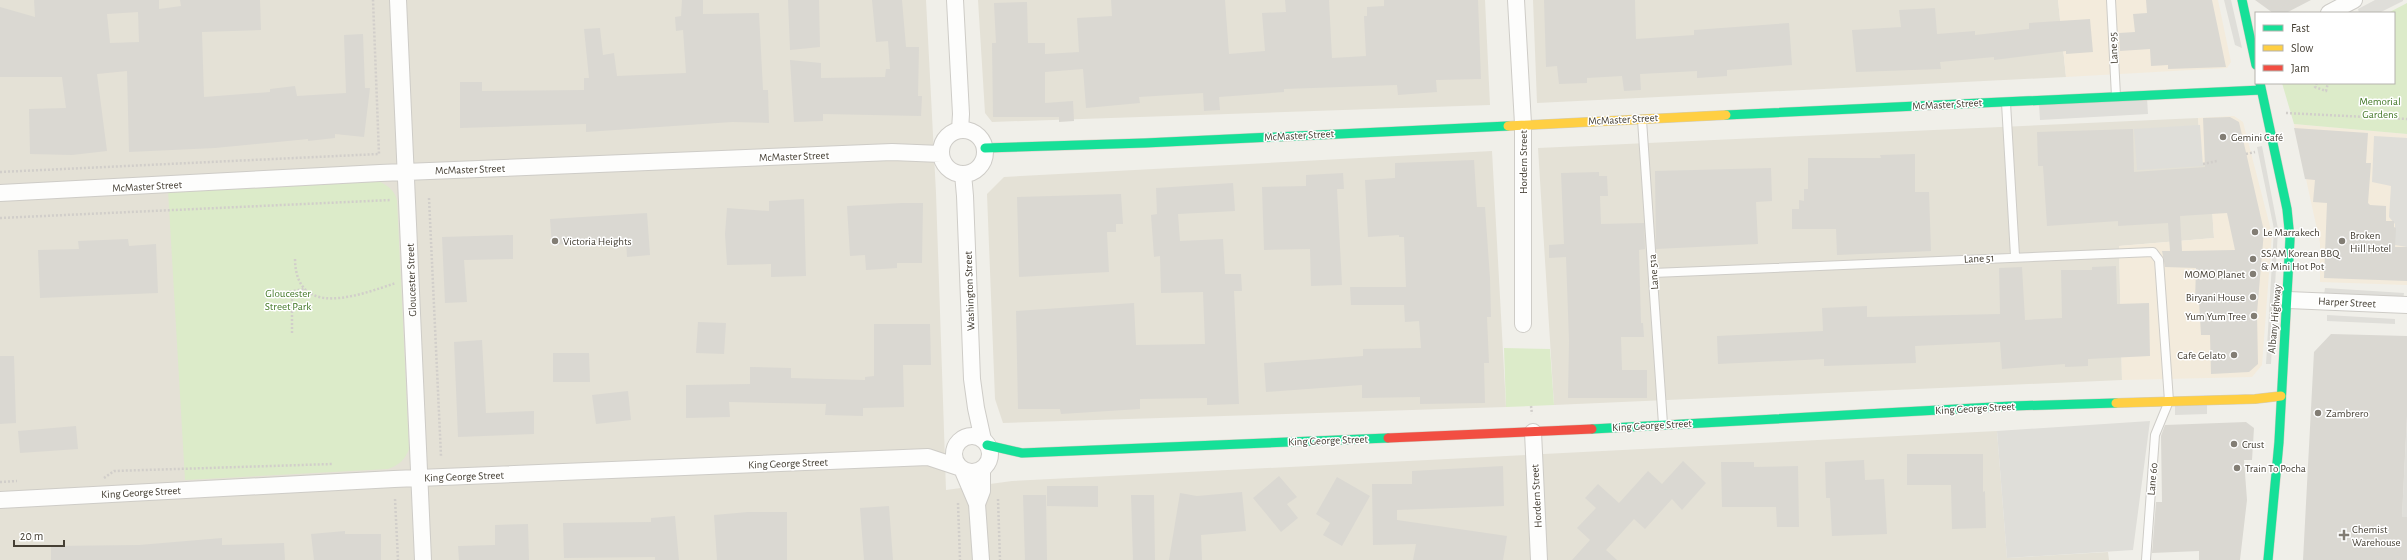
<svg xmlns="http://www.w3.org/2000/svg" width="2407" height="560" font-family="'Alegreya Sans',sans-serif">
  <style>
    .residential { fill: #e4e1d6 }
    .commercial { fill: #f3ebdc }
    .green { fill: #dcebc9 }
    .parking { fill: #dfded9 }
    .building { fill: #dad8d2; fill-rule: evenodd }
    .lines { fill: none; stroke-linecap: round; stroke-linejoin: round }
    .lane-casing { stroke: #ceccc7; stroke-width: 10 }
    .street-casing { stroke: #ceccc7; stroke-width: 18 }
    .fast-casing { stroke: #cfccc0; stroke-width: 10 }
    .slow-casing { stroke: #cfccc0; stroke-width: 10 }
    .jam-casing { stroke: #cfccc0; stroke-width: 10 }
    .path { stroke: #d1ceca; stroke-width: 2.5; stroke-dasharray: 2 2; stroke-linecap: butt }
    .lane { stroke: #fdfdfc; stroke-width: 8 }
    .street { stroke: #fdfdfc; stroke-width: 16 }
    .fast { stroke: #16e098; stroke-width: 9 }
    .slow { stroke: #ffcf43; stroke-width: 9 }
    .jam { stroke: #f24e42; stroke-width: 9 }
    .poi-dot { fill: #827d74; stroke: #fff; stroke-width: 1.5 }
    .labels { text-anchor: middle; stroke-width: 3; stroke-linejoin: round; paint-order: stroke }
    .street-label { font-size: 11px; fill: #464035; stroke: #fff }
    .park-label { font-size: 11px; fill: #437828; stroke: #fff }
    .poi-label { font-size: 11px; fill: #464035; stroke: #fff; text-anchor: start }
  </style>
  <rect width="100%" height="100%" fill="#f0efe9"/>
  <!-- residential -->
  <path class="residential" d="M0,0h926l10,193 10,297 66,-9 985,-50 10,127 101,-6 1,8h-2109z
    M978,0h507l5,105 -498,17 -7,-9z
    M1533,0h525l8,77 -529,26z
    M2198,118l4,46h7l5,74 -95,8 3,134 -568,25 -16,-257z
    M1492,151l14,256 -503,16 -8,-24 -8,-205 17,-17z"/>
  <!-- commercial -->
  <path class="commercial" d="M2058,0h160l13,62 -4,6 -161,9z
    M2234,116l9,6 29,112 -10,131 -10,12 -130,3 -3,-134 95,-8 -5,-73 -7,-1 -4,-46z
    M2294,124l113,10v151l-87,-3v-39z"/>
  <!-- green -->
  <path class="green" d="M2407,3v131l-113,-10 -12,-41h112v-70h-6z
    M376,180c11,5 18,9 21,20l12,249c-4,11 -10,16 -21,20l-203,11 -17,-290z
    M1504,348l46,1 4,56 -48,2z"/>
  <!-- parking -->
  <path class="parking" d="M2224,0h7l11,48 -7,-3z
    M2375,0h28v1l-24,12h-20l-1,-4z
    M2147,98l1,16 -108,6 -1,-16z
    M2200,125l3,41 -66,4 -3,-41z
    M2374,136l33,2v109l-12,-2v-21l-6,-7 2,-31 -19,-4z
    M2262,146l16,83 -7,135h-5l8,-135 -17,-82z
    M2325,288l79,5 -1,7 -79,-5z
    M2327,315l68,4v5l-68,-3z
    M2207,403v11l-32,1v-11z
    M2407,416v101h-5z
    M2150,421l-17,129 -126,8 -10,-127z"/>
  <!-- building -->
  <path class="building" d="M34,0h125v9l22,-3 -1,-6h80l1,30 -59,2 2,65 66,-5v-3l25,-3 2,10 49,-3 -2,-58 19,-1 2,54h5l-6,49 -29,-3v4l-27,3v-2l-93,9 -86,4 -2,-81 -30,3 10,77 -35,4 -42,-1 -1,-45 37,-1 -4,-31h-62v-70l35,10zM138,12l1,30 -29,1 -3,-29z
    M682,0h21v14l56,-1 4,77h5l1,33 -37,-1 -146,10v-8l-126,4v-46h22v9l102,-1v-12h5l-5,-49 16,-1 3,27 11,-2 3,23 69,-3 -3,-43 -7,1 -1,-14 6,-1z
    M788,0h31l1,47 -30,3z
    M872,0h30l4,47h13l-1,49h4l-1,20 -98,-2v7l-29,1 -4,-62 31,3v15l64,-1 1,-8h4l-2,-28 -12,1z
    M1111,0h114l4,54 36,-3 -3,-38 24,-1 -1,-12h44l3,58 34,-2 -2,-40h3v-9l17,-1v-6h94l3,79 -45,1 1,12 -39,3 -1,-10 -113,4v3l-65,5 1,13 -16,1 -1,-18 -64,4 1,6 -54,5 -3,-39 -38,3v31l28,-2 1,20 -15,1v-5h-66l-1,-74h4l-2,-40 33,-1 1,41h17v11l34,-2 -2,-34 35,-2z
    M1544,0h91l1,39 58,-4v-5l95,-7 3,42 -65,5v6l-30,2v-7l-57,3 1,16 -17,1 -2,-15 -35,2v5l-28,1 -2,-18 -11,1z
    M2146,0h66l14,67 -58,2v-4l-17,1 -1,-17 -30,2 -1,-18 16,-1 -2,-18 14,-1z
    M2255,0h56l-25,13h-13z
    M1935,8l2,26 38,-3v4l54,-6v-6l61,-4 3,33 -27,2v-3l-72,9v-3l-54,5 1,7 -85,3 -4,-42 49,-3 -2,-17z
    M2230,117l9,5 25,109 -7,82 1,51 -9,8 -38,2 -1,-39h-9l-2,-34h-4l1,-33 -31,-1 -3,-16h8l-2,-28 -50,3v-5l-71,5 -4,-60h-5l-1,-34 96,-3 1,43 71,-5 -2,-49zM2227,213l8,37 -53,1 -2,-35z
    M2294,128l74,5 -2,30h5l-3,40 2,2 16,1v15h8v6l2,1 -1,19h12v34l-83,-3 3,-75 -14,-1 2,-22 -10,-1z
    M1915,154v38h14l2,59 -94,4 -1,-26h-44v-20h7v-9l5,1v-12h4v-31h73l-1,-3z
    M1474,160l3,47h8l5,71 1,39h-4l2,46h-5l1,40 -65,1v-7l-58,1v-13l-96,7 -2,-29 99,-7v-7l58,-1 -2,-27 -14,1 -1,-17h-53l-1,-18h56l-2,-50h-5v-2l-31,2 -3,-57 30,-2v-15z
    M1771,168l1,33 -16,1 2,42 -102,5 -1,-78z
    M1599,172v4h8l1,20h-8l1,28 43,-1 1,26 -6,1 2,73h2l1,14h-23l1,33h25v28h-79l1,-57 -3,-84 -17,1v-13l15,-1 -3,-71z
    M1343,173l1,16h-7l5,96 -31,1 -1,-37 -46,1 -2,-63 44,-1v-11z
    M1233,183l2,28 -57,3 2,27 43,-2 2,35h16l1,17h-8l5,113 -32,1v-7l-67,1v10l-79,5 -1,-5h-42l-2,-98 118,-8 2,42 69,-1 -2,-52 -42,1 -1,-37 -6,1 -3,-42 6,-1 -1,-26z
    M1121,194l2,30h-7v8h-9l2,40 -90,5 -2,-80z
    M804,199l2,77 -35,1v-13l-44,1 -2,-31 2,-26 42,3v-10z
    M902,203h21l-1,60h-25v5l-31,2 -1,-15 -15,1 -3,-50z
    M647,213l3,42 -23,2 -1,-17 -74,5 -2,-26z
    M513,235v24l-49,1 3,42 -22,1 -3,-66z
    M128,239l1,7 27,-2 2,49 -118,5 -2,-48 41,-1 -1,-8z
    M2116,266l1,38 32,-1 1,53 -62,3v7l-23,1v-3l-63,5 -2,-27 -85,4 1,17 -92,3v-7l-106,5 -1,-28 106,-5 -1,-23 45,-2v11l133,-3 -1,-46 23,-1 3,53 37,-2 -1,-48h31v-3z
    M698,322l28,1 -2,31 -28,-1z
    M874,324h56l1,41h-28l1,42 -41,1v8l-38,-1 1,-11 -97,-2 1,15 -44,1v-33l64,-1v-17l41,1v10l74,2v-3l9,-1z
    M2331,334l76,2v80l-5,101h5v43h-104l11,-208z
    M482,340l4,73 48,-2v23l-76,3 -4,-95z
    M553,353h36l1,29h-37z
    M0,356h14l2,67 -16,1z
    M628,391l3,29 -35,4 -4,-29z
    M2246,422l8,6 -2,32h-8l3,40 -7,60h-41v-9l-47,2 4,-51h6l-1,-66 4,-11z
    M76,426l2,23 -58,4 -2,-22z
    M1907,454h76v38l2,-1 1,37 -34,1 -1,-44h-44z
    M1864,460l1,20 19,-1 3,55 -55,2 -2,-38h-4l-1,-36z
    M1683,461l23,22 -24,27 -10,-11 -27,30 -11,-10 -28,31 11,10h-45l18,-20 -13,-12 19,-20 -11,-10 13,-14 21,19 29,-32 14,13z
    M1721,462h33v5l44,-1 1,61h-22l-1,-20h-54z
    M1503,466l1,40 -107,4v10l110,16 -4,24h-90l3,-16 -43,1 -1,-61h40v-13z
    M1279,476l18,21 -10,7 11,14 -17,14 -28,-34z
    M1337,477l33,19 -28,50 -19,-11 7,-12 -14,-9z
    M1047,486h51v21l-51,-1z
    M1242,492l4,39 -45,4 1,25h-33l11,-67 17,3z
    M1023,495h23l1,65h-22z
    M1131,495h23l1,65h-22z
    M889,506l4,54h-29l-4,-52z
    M748,512h39v48h-70l-3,-45z
    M675,516l4,44h-24v-3l-91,1 -1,-35 88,-1v-4z
    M528,524l1,36h-70l-1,-14 37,-1v-20z
    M345,531v3h36v26h-67l-3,-26z
    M222,538v7l62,-2 1,17h-234v-14l88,-1z"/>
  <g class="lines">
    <!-- lane casing -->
    <g class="lane-casing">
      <path id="lane" d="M2111,0l5,96
        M2006,103l9,153
        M1642,120l21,304
        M1653,273l500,-21 6,8 10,141 -14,34 -9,125"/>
    </g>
    <!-- street casing -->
    <g class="street-casing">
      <path id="street" d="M398,0l25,560
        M955,0l6,114 -1,16
        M1516,0l7,124v200
        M2329,13l25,-13
        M941 152a22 22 0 1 1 44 0a22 22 0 1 1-44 0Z
        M963,174l2,22 7,183 4,29 7,32
        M0,193l380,-20 512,-21 49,2
        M2288,300l119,5
        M1533,432l6,128
        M954 454a18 18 0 1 1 36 0a18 18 0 1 1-36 0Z
        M963,471l14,33 4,56
        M0,500l394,-21 534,-22 30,10
        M977,504l5,-13v-21"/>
    </g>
    <!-- fast casing -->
    <g class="fast-casing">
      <path id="fast" d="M2242,0l14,65
        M2260,83l27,126 3,30 -11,203 -11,118
        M1726,115l535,-25
        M985,148l160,-5 363,-17
        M1592,429l420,-23 104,-3
        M987,445l35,8 366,-15"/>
    </g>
    <!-- slow casing -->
    <g class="slow-casing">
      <path id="slow" d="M1508,126l218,-11
        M2116,403l139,-4 26,-3"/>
    </g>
    <!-- jam casing -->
    <g class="jam-casing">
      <path id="jam" d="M1388,438l204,-9"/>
    </g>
    <!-- path -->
    <path class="path" d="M2317,83l-2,4 11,4 2,-8
      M2286,113l121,6
      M2246,154l9,-2
      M2203,164l14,-3
      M0,172l379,-18 -6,-154
      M429,198l12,258
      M0,218l391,-18
      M295,259c1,61 64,36 101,24
      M292,291v44
      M278,294l26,-5
      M1531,406l1,8
      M104,478l10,-7 219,-7
      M0,482l17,-1
      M395,499l3,61
      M998,499l2,61
      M958,503l2,57"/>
    <!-- lane -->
    <use href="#lane" class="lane"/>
    <!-- street -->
    <use href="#street" class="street"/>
    <!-- fast -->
    <use href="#fast" class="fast"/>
    <!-- slow -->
    <use href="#slow" class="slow"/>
    <!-- jam -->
    <use href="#jam" class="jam"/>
  </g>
  <!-- markers -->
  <g class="poi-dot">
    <circle cx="2223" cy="137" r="4"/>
    <circle cx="2255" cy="232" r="4"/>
    <circle cx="555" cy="241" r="4"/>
    <circle cx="2342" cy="241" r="4"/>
    <circle cx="2253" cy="259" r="4"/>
    <circle cx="2253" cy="274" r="4"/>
    <circle cx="2253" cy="297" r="4"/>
    <circle cx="2254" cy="316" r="4"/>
    <circle cx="2234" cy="355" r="4"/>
    <circle cx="2318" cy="413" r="4"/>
    <circle cx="2234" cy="444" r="4"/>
    <circle cx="2237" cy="468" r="4"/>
    <path d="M2342 529h4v4h4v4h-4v4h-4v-4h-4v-4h4z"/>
  </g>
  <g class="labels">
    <!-- street labels -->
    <g class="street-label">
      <text transform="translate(2113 48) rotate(-93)" y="4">Lane 95</text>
      <text transform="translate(1947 104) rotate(-3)" y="4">McMaster Street</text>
      <text transform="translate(1623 119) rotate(-3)" y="4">McMaster Street</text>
      <text transform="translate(1299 135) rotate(-3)" y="4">McMaster Street</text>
      <text transform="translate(794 156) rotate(-2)" y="4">McMaster Street</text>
      <text transform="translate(1523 162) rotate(-90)" y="4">Hordern Street</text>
      <text transform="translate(470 169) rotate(-2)" y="4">McMaster Street</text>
      <text transform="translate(147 186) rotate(-3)" y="4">McMaster Street</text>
      <text transform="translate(1979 258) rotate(-3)" y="4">Lane 51</text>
      <text transform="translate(1653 272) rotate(-94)" y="4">Lane 51a</text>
      <text transform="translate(411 280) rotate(-92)" y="4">Gloucester Street</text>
      <text transform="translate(969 291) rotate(-92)" y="4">Washington Street</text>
      <text transform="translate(2347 302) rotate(3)" y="4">Harper Street</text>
      <text transform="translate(2274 319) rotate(-85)" y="4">Albany Highway</text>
      <text transform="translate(1975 408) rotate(-3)" y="4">King George Street</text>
      <text transform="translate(1652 425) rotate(-3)" y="4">King George Street</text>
      <text transform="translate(1328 440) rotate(-2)" y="4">King George Street</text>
      <text transform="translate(788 463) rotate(-2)" y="4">King George Street</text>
      <text transform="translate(464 476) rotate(-2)" y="4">King George Street</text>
      <text transform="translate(2152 479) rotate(-85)" y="4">Lane 60</text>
      <text transform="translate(141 492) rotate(-3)" y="4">King George Street</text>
      <text transform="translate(1536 496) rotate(-93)" y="4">Hordern Street</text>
    </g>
    <!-- park labels -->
    <g class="park-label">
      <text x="2380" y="105">Memorial<tspan x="2380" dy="13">Gardens</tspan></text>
      <text x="288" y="297">Gloucester<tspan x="288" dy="13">Street Park</tspan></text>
    </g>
    <!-- poi labels -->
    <g class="poi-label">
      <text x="2231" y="141">Gemini Café</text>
      <text x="2263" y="236">Le Marrakech</text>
      <text x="2350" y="239">Broken<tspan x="2350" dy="13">Hill Hotel</tspan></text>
      <text x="563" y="245">Victoria Heights</text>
      <text x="2261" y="257">SSAM Korean BBQ<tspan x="2261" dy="13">&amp; Mini Hot Pot</tspan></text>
      <text x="2245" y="278" text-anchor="end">MOMO Planet</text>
      <text x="2245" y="301" text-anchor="end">Biryani House</text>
      <text x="2246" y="320" text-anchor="end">Yum Yum Tree</text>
      <text x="2226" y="359" text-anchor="end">Cafe Gelato</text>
      <text x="2326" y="417">Zambrero</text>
      <text x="2242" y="448">Crust</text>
      <text x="2245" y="472">Train To Pocha</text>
      <text x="2352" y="533">Chemist<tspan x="2352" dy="13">Warehouse</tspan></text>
    </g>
  </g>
  <!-- legend -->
  <rect x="2255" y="12" width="140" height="72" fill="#ffffff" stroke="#b5b3ae"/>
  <rect x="2263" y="25" width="20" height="6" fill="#16e098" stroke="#b5b3ae"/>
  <text x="2291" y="32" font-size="12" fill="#464035">Fast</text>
  <rect x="2263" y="45" width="20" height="6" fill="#ffcf43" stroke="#b5b3ae"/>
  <text x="2291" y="52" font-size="12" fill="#464035">Slow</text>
  <rect x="2263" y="65" width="20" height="6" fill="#f24e42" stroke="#b5b3ae"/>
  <text x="2291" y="72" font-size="12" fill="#464035">Jam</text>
  <!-- scale -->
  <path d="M14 540v6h50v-6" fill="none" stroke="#464035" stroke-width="2"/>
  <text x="20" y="540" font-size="12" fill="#464035" stroke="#ffffff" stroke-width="3" paint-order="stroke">20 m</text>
</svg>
